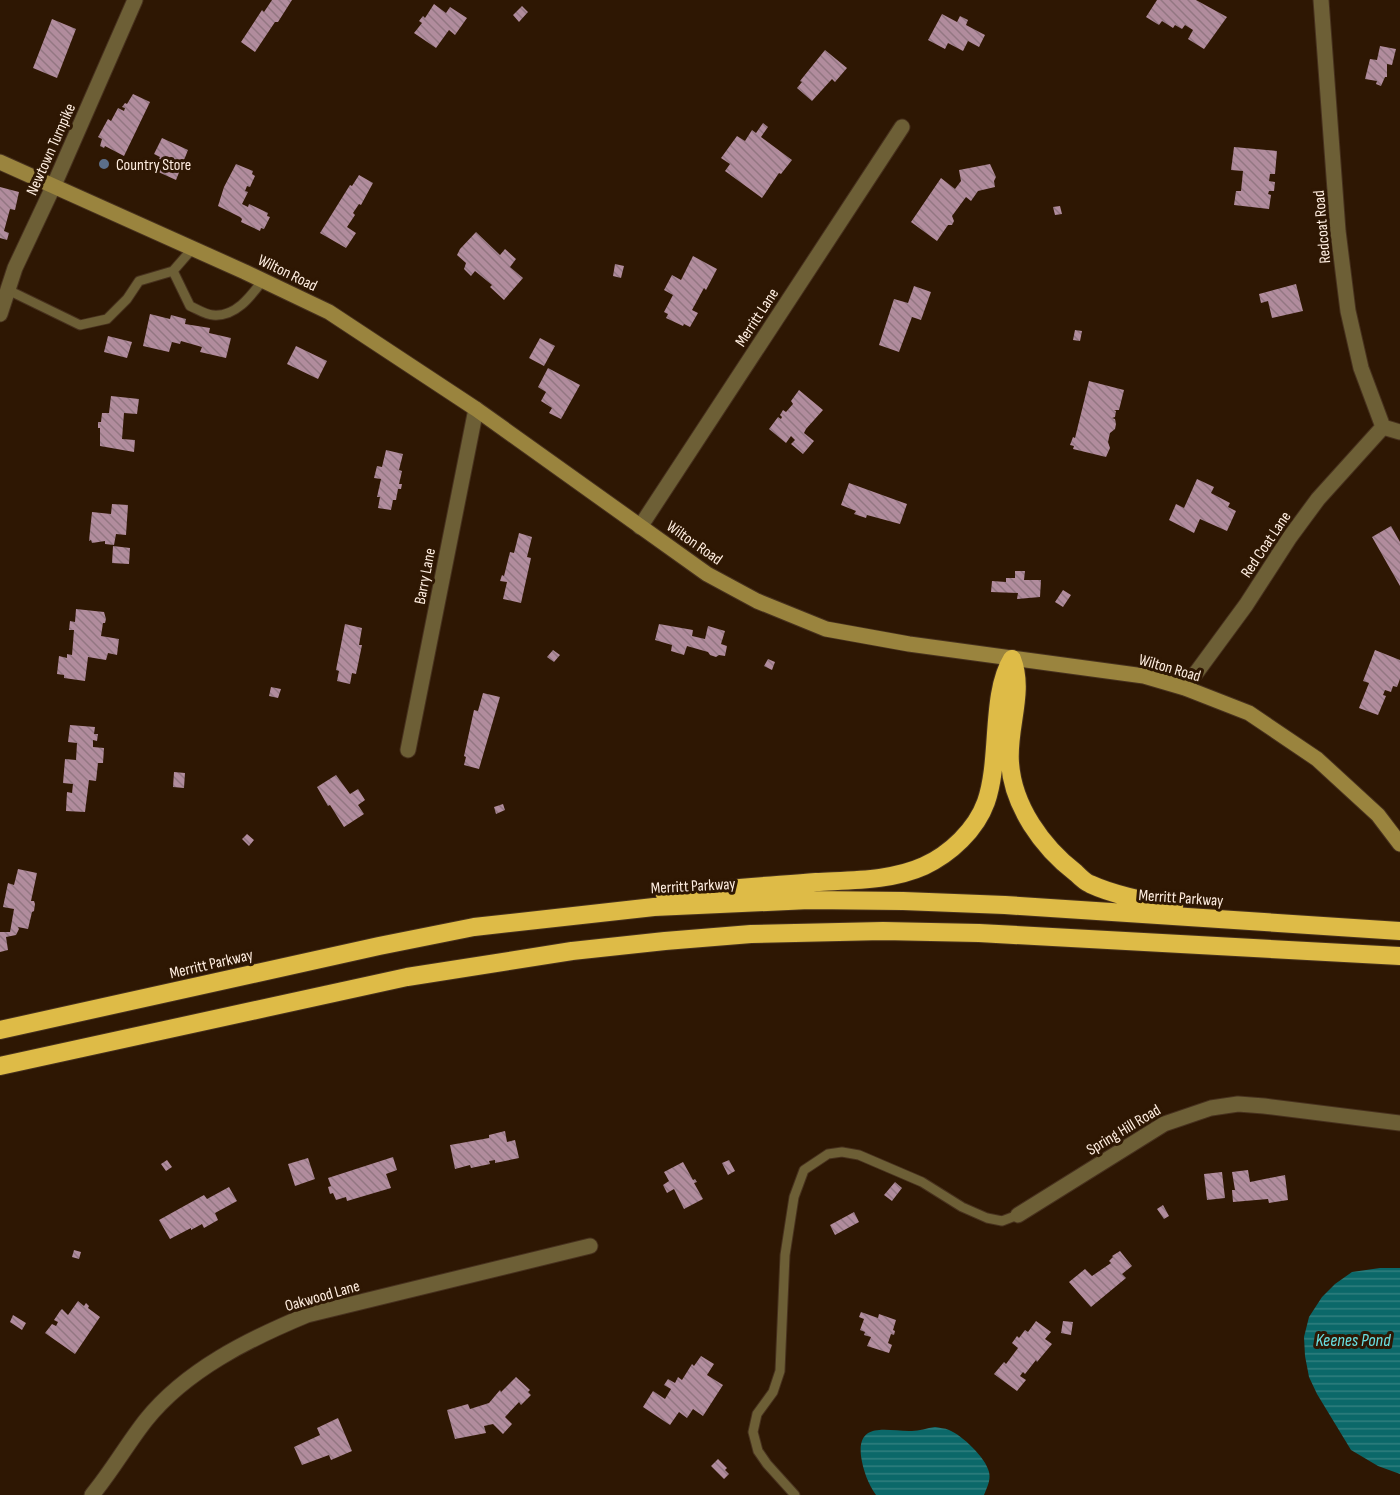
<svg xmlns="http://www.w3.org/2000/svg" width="1400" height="1495" font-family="'Sofia Sans Condensed',sans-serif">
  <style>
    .water { fill: url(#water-rules) }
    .building { fill: url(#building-back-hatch) }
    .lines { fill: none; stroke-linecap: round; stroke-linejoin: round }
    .service-casing { stroke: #47311e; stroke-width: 11 }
    .minor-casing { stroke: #47311e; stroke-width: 17 }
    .tertiary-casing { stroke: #47311e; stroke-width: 17 }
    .secondary-casing { stroke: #47311e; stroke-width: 17 }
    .motorway-casing { stroke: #47311e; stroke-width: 20 }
    .service { stroke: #6d5f36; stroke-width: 9 }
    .minor { stroke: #6d5f36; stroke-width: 15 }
    .tertiary { stroke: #6d5f36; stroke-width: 15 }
    .secondary { stroke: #9a843e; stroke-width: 15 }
    .motorway { stroke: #debb47; stroke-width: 18 }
    .service-dot { fill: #5c6f8a; stroke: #2e1703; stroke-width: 2 }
    .labels { text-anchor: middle; stroke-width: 6; stroke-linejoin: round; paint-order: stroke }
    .street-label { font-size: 16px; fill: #ffeee1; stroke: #2e1703 }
    .poi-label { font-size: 16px; fill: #ffeee1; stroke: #2e1703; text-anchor: start }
    .water-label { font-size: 18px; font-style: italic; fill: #69e0e2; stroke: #2e1703 }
  </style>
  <defs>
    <pattern id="water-rules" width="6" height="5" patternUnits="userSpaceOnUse" patternTransform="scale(1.5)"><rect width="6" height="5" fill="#0b6869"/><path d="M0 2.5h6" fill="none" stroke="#307e7e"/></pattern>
    <pattern id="building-back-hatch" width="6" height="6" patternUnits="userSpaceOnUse" patternTransform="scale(1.5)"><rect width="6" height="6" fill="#b18c9d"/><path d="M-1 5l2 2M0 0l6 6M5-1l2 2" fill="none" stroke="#937782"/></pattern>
  </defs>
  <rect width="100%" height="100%" fill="#2e1703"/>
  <!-- water -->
  <path class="water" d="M1380,1268h20v206l-22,-8 -27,-16 -34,-56 -8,-17 -4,-21 -1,-19 5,-20 13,-20 13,-13 17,-12z
    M935,1427c4,1 10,1 14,3 13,5 37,28 40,42 2,8 -2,15 -5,23h-108c-8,-11 -13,-25 -15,-39 -4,-36 28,-24 51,-25 7,0 15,-3 23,-4z"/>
  <!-- building -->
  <path class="building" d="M272,0h20l-14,22h-3l-20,30 -14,-10 21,-32 2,2z
    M1157,0h39l31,17 -23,32 -16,-10 5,-9 -8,-5 -3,4 -7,-4 -2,3 -11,-7 -3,4 -13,-8z
    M434,4l12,9 4,-6 17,11 -12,17 -6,-5 -13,18 -22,-15 8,-10 -3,-2 4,-5 2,2z
    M522,6l6,6 -9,10 -6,-7z
    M942,14l15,8 3,-6 8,4 -2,5 19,10 -6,12 -11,-6 -5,10 -15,-8 -3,6 -17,-9z
    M52,19l24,10 -19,49 -24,-10z
    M1380,46l16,3 -4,16 -5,-1v13h-2l-4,9 -5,-2 1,-3 -12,-2 5,-20 7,1z
    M825,50l22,18 -12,14 -3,-3 -20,22 -15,-13 5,-6 -2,-1z
    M133,94l17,8 -26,54 -19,-10 -1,2 -4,-2 2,-7 -4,-2 10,-18 3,2 7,-13 6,3 1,-3 -3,-1 3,-4 2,1z
    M763,123l5,4 -7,10 31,23 -11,14 -2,-1 -17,25 -37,-27 5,-7 -9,-6 16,-22 8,5 7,-11 4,3z
    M162,138l26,12 -12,30 -22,-10 6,-13 -6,-3z
    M1234,147l43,4 -2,23h-5l-1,7 6,1 -1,9h-5l-1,3 3,1 -2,14 -35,-4 2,-14h5l2,-20 -12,-1z
    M236,164l17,7 -1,3 3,2 -5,11 -3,-1 -2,5 3,1 -6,12 6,3 1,-3 19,9 -1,3 3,1 -6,12 -3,-1 -1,3 -19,-9 1,-3 -2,-2 -22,-11 6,-19z
    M990,164l6,13 -2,4 1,6 -17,4 -7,10 -5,-4 -14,19 2,5 -2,4h-4l-11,16 -26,-19 30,-44 14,11 6,-8 -2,-11z
    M359,175l14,8 -12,22 -2,-1 -6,9 2,2 -8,12 9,6 -10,15 -26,-15 30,-48 2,1z
    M0,187l19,5 -4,18 -5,-1 -6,22 5,2 -2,7 -7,-2z
    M1060,206l2,8 -7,1 -2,-8z
    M476,232l24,23 5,-6 11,10 -6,8 13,11 -19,22 -14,-13 2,-2 -17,-14 -4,5 -7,-7 2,-6 -9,-8 3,-6z
    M693,256l24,13 -11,21 -2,-2 -12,22 6,3 -8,14 -6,-3 -1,2 -17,-8 2,-4 -4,-2 9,-17 -9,-5 8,-15 9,5z
    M615,264l9,2 -3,12 -8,-2z
    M1296,284l7,27 -31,7 -4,-17 -7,2 -2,-9z
    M914,286l17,6 -10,28 -9,-3 -13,35 -20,-7 15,-46 14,4z
    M150,314l20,5 1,-4 15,4 -1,5 25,4 -1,5 22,5 -5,20 -26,-6 2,-5 -21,-6 -1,3 -8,-2 -3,10 -26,-6z
    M1075,330l7,1 -2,10 -7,-1z
    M108,336l24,6 -5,16 -23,-6z
    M540,338l15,8 -11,20 -15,-8z
    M296,346l31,15 -9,18 -31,-15z
    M548,368l32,17 -19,34 -12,-6 3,-5 -11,-7 5,-9 -8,-5z
    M1089,381l35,9 -5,20h-5l2,1 -1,6 -3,1 3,1 1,5 -1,5 -5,4 -2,9 2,6 -4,9 -33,-8 1,-3 -4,-1 3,-8 2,1z
    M799,390l24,20 -17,19 -2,4 10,8 -11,13 -12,-10 4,-4 -4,-4 -5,7 -17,-14 9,-12 3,2 1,-2 -2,-2 3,-5 3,2 7,-8 -2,-3z
    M111,396l28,3 -2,15 -13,-1 -2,26 13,1 -1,12 -34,-6v-18h-2v-6h3l1,-9h7z
    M386,450l17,4 -4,16 3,1 -3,13h3l-1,5h-3l-2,11h-3l-2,10 -13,-2 2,-11h-3l4,-18 -7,-1 3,-12 5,1z
    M1197,479l17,8 -3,6 19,10 -2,4 8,4 -9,20 -27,-12 -6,14 -25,-13 7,-16 8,4z
    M849,483l58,21 -7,20 -33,-9 -1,3 -12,-4 2,-3 -15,-6z
    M112,504l16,1 -2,30 -10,-1 -2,11 -9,-1v-3l-13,2 -1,-3 -2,1 3,-29 19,2z
    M1391,526l9,16v44l-28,-49z
    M519,533l13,4 -5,20 4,1 -10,45 -18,-4 4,-17 -7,-1 2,-6 2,1 6,-24 4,1z
    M113,546l17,2 -1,16 -17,-1z
    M1015,571h10l-1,9h17l-1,17 -23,2 1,-6 -27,-1 1,-11 14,1v-4h9z
    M1063,590l8,5 -8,12 -8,-5z
    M76,609l28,3 2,7 -1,4h-2l-2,13 18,3 -2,16 -9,-2 -2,7 -18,-3 -3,24 -21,-3v-3l-7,-1 2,-18 8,2v-4l5,1 2,-25h-5l1,-9 5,1z
    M345,624l17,4 -3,17h3l-6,29 -4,-1 -2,11 -13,-3 2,-10 -3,-1z
    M659,624l34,6 -1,6 13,3 3,-13 17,5 -4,13 6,2 -2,10 -6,-1 -3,2 -6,-2 -2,-3 -21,-6 -3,9 -13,-4 1,-6 -17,-5z
    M553,650l7,5 -6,7 -7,-5z
    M1375,650l25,10v19l-3,8 -4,-1 -2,6 -6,-2 -2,5 3,1 -8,19 -19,-7 10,-25 -6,-2z
    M768,659l7,3 -3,8 -8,-4z
    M271,687l10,2 -3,9 -9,-2z
    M483,693l17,4 -21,72 -15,-4 2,-8 -2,-1 10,-46 4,1z
    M70,725l25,2 -1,7h4l-1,7 -4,-1v7l11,1 -1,15h-5l-2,18 -7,-1 -4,32 -19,-1 1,-19 5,1 1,-9 -10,-1 2,-24 11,1 1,-17 -9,-1z
    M174,772l11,1 -1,15 -11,-1z
    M336,775l14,19 8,-5 7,11 -7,5 6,9 -20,13 -14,-22 -2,1 -11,-19z
    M503,804l2,6 -9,4 -2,-7z
    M247,834l7,6 -5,6 -7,-7z
    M18,869l19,4 -6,28h3l1,3 -1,7 -2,1 -4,17 -10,-2 1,2 -3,6 -10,2 2,13 -8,2v-20h10l4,-23 -11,-2 5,-24 6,2z
    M505,1131l2,11 8,-2 4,18 -24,5v-3l-6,1 1,3 -19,4 -1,-3 -15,4 -5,-24 39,-7v-3z
    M393,1157l4,13 -11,4 5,14 -44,13 -1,-4 -10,3 -3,-7 -3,1 -2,-7 3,-1 -3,-8z
    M308,1158l7,21 -20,7 -7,-22z
    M167,1160l5,7 -6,4 -5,-7z
    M729,1160l6,11 -7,4 -6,-12z
    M683,1162l10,18 2,-1 2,3 -3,1 9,16 -19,10 -10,-20 -7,4 -4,-8 6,-4 -5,-9z
    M1248,1170l2,12 35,-7 3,25 -19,3 -1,-4 -35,3 -1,-12h3l-3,-18z
    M1222,1172l3,26 -18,2 -3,-26z
    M895,1182l7,6 -10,13 -8,-6z
    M229,1187l8,14 -22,12 3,7 -14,8 -2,-4 -11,6v-2l-21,11 -11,-19 45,-25 3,4z
    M1163,1205l6,11 -5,3 -7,-10z
    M854,1212l5,10 -24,13 -5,-10z
    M74,1250l7,2 -2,7 -7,-2z
    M1120,1251l12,15 -10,8 4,4 -35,29 -22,-25 16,-13 7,7 19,-13 -2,-2 4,-4 -1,-1z
    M78,1301l6,5 2,-3 3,3 -1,2 12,9 -25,37 -30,-21 7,-9 4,2 2,-4 -4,-2 6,-9 2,-2 6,6z
    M861,1312l17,6 1,-4 17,6 -3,10 2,1 -1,4 -3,-1 -3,9 4,2 -3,8 -22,-7 4,-9 -7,-2 1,-3 -5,-2 4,-11 -5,-2z
    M13,1315l13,8 -4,7 -12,-8z
    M1036,1321l15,11 -6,7 7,5 -15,18 -1,-2 -11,14 -2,-2 -3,4 6,4 -9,11 -23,-17 10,-12 2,2 12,-16 -6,-5 5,-7 2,2 6,-8 3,2z
    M1063,1321l10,1 -2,13 -10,-2z
    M701,1356l13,8 -7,11 16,10 -20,31 -10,-7 -6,9 -8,-6 -9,13 -27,-18 10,-16 12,8 6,-10 -7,-4 4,-6 7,4 3,-6 4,3 10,-16 2,2z
    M516,1377l14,13 -2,2 3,3 -10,10 -2,-3 -14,15 7,7 -9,10 -10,-10 -9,2 2,7 -31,6 -8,-29 21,-6 2,5 19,-6 11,-13 1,2z
    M338,1418l14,33 -21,9 -2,-5 -27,10 -8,-18 26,-12 -3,-7z
    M718,1459l9,9 -2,2 4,4 -5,5 -13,-13z"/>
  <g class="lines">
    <!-- service casing -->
    <g class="service-casing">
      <path id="service" d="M173,271l17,35c7,3 16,9 23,9 23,2 38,-19 50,-35
        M8,290l72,35 27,-6 20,-20 12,-18 34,-10 20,-23
        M795,1495l-28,-31 -9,-13 -5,-19 4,-18 16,-22 7,-21 5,-116 9,-58 10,-27 24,-16 14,-2 17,3 63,27 40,25 25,11 15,3 16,-6"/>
    </g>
    <!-- minor casing -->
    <g class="minor-casing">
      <path id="minor" d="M1321,0l17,231 10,80 13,57 22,59
        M54,185l81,-185
        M1383,427l17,5
        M640,527l262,-400
        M1185,688l61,-83 44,-68 28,-38 65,-72
        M408,750l68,-341
        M1018,1215l146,-91 47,-16 27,-4 26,2 136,17
        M92,1495c20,-24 35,-51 54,-75 40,-50 103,-81 161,-105l283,-69"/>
    </g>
    <!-- tertiary casing -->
    <g class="tertiary-casing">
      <path id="tertiary" d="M0,314l15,-46 39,-83"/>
    </g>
    <!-- secondary casing -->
    <g class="secondary-casing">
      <path id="secondary" d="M0,162l245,110 84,40 147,97 231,165 50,27 69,28 83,15 235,32 41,12 64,25 68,46 61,56 22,29"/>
    </g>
    <!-- motorway casing -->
    <g class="motorway-casing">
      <path id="motorway" d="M1012,659c13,33 -5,69 -2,104 3,43 32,84 66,110 4,4 9,9 14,11 26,12 57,17 84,22
        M665,895c50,-6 100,-9 151,-13 35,-2 75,-1 108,-16 26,-12 52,-36 62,-64 15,-43 4,-107 26,-143
        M0,1030l379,-84 95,-19 180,-20 155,-7 94,1 102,4 395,26
        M0,1066l407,-89 165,-26 93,-10 86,-7 132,-3 96,2 421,23"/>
    </g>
    <!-- service -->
    <use href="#service" class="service"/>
    <!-- minor -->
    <use href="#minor" class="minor"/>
    <!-- tertiary -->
    <use href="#tertiary" class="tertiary"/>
    <!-- secondary -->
    <use href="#secondary" class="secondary"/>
    <!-- motorway -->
    <use href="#motorway" class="motorway"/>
  </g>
  <!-- markers -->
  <circle class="service-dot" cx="104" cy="164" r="6"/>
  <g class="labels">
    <!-- street labels -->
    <g class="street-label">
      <text transform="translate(50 149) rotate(-66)" y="6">Newtown Turnpike</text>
      <text transform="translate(1321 227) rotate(-95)" y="6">Redcoat Road</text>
      <text transform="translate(288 272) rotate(26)" y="6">Wilton Road</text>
      <text transform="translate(756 317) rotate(-57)" y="6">Merritt Lane</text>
      <text transform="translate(695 542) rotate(35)" y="6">Wilton Road</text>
      <text transform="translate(1265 544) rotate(-56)" y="6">Red Coat Lane</text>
      <text transform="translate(424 576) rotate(-79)" y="6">Barry Lane</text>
      <text transform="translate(1170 667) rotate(16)" y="6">Wilton Road</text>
      <text transform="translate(693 885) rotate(-3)" y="6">Merritt Parkway</text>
      <text transform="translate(1181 897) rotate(4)" y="6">Merritt Parkway</text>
      <text transform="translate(211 963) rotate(-13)" y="6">Merritt Parkway</text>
      <text transform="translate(1123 1129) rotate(-31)" y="6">Spring Hill Road</text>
      <text transform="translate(322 1295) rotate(-16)" y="6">Oakwood Lane</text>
    </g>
    <!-- poi labels -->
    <g class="poi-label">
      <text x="116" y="170">Country Store</text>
    </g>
    <!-- water labels -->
    <g class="water-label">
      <text x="1353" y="1346">Keenes Pond</text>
    </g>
  </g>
</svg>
